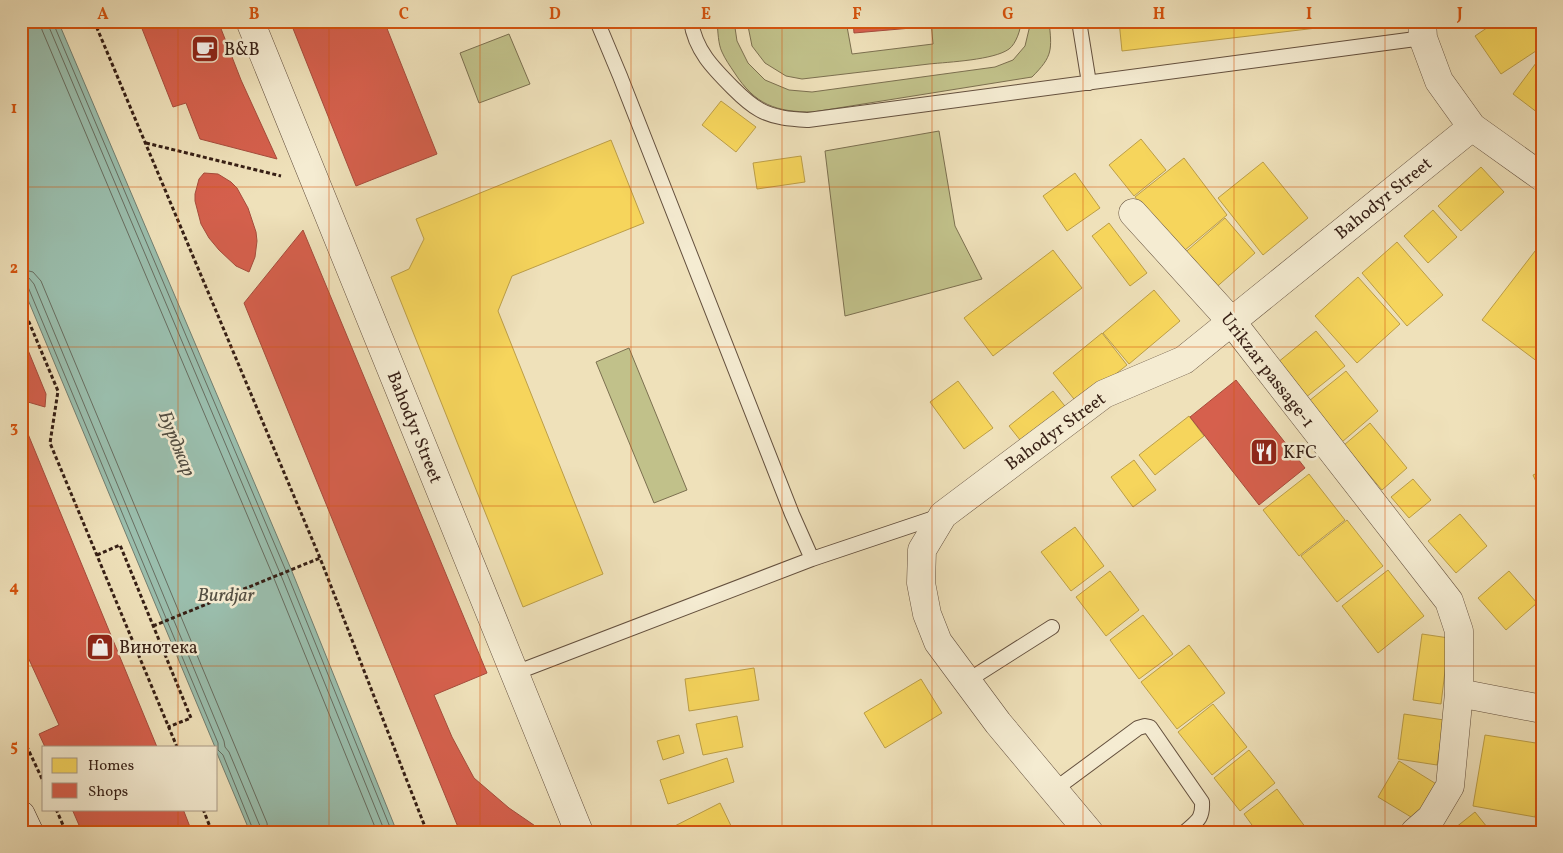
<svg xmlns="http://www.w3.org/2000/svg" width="1563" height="853" font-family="Vollkorn,serif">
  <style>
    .green { fill: #c1c18a; stroke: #7c7050 }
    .water { fill: #9abead; stroke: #727e70 }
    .homes { fill: #f6d55c; stroke: #bc9e47 }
    .shops { fill: #d6604d; stroke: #a64c3c }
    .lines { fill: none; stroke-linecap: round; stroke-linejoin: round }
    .shore { stroke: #686e61; stroke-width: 1 }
    .service-casing { stroke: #64503e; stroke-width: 16 }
    .minor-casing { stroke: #64503e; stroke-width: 29 }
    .secondary-casing { stroke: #361f15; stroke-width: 29 }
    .path { stroke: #361f15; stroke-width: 3; stroke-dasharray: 4 2.5; stroke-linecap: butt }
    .service { stroke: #f5ecd2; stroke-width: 14 }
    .minor { stroke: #f5ecd2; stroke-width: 28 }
    .secondary { stroke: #f5ecd2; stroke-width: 28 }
    .grid { fill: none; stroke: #d6530d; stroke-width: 1; stroke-opacity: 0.55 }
    .labels { text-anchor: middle; stroke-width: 5; stroke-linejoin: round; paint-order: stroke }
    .poi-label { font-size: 18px; fill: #361f15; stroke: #f5ecd2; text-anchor: start }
    .street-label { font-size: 18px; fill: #361f15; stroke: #f5ecd2 }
    .water-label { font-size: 19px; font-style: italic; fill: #544f43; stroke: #f5ecd2 }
    .neatline { fill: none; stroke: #d6530d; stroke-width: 2 }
    .grid-label { font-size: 16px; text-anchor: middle; font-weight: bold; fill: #d6530d }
  </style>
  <rect width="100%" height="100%" fill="#efe1ba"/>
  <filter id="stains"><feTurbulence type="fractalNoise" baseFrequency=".004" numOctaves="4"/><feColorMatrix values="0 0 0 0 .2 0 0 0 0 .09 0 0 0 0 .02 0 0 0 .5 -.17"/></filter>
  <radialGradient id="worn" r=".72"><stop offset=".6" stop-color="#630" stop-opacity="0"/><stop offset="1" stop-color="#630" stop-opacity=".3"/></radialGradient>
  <!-- green -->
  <path class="green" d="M717,21h17l3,20 11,22 17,17 24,10 23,2 183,-25 18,-7 12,-14 6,-25h18c3,29 4,35 -17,56l-219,35c-37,0 -58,-7 -79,-40 -4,-6 -9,-13 -12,-20 -4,-8 -4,-21 -5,-31z
    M747,21h99l6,33 81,-10 -2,-23h90c0,8 -5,23 -12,28 -15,11 -60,13 -80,15 -42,5 -84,10 -127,15l-16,-3 -21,-13 -13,-17z
    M509,34l21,50 -51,19 -19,-50z
    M939,131l16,95 27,53 -137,37 -20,-165z
    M629,348l58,142 -33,13 -58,-141z"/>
  <!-- water -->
  <path class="water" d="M21,21h37l233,548 106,263h-147l-34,-81v-4h-1l-194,-464z"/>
  <!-- homes -->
  <path class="homes" d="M1119,21h257l-254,30z
    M1497,21h36l9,13v13l-41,27 -26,-38z
    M1542,55v61l-29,-22z
    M721,101l35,26 -20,25 -34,-27z
    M1141,139l25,31 -32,26 -25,-31z
    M611,140l33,83 -132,53 -14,35 105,263 -80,33 -132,-330 18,-8 15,-30 -8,-20z
    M801,156l4,26 -48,7 -4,-26z
    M1184,158l43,57 -48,40 -44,-58z
    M1263,162l45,56 -45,37 -45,-57z
    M1481,167l23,25 -43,39 -23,-25z
    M1075,173l25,35 -33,23 -24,-35z
    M1433,210l24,27 -29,26 -24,-27z
    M1225,218l30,35 -43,38 -31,-35z
    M1109,223l38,50 -17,13 -38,-50z
    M1397,242l46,53 -36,31 -45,-53z
    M1542,242v123l-60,-45z
    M1053,250l29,38 -89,68 -29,-38z
    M1358,277l42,47 -43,39 -42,-47z
    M1154,290l26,31 -51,43 -26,-31z
    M1316,331l29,35 -40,32 -28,-35z
    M1102,333l25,32 -49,39 -25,-31z
    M1346,371l32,40 -36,31 -33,-41z
    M958,381l35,47 -29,21 -34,-47z
    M1053,391l15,19 -44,35 -15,-19z
    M1189,416l15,20 -49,39 -16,-20z
    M1370,423l37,45 -25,22 -38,-45z
    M1134,460l22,30 -23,17 -22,-30z
    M1542,471v24l-9,-20z
    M1309,474l36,46 -46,36 -36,-46z
    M1413,479l18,21 -22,18 -18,-21z
    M1460,514l27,32 -31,27 -28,-32z
    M1347,520l36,46 -46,36 -36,-46z
    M1075,527l29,39 -33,25 -30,-39z
    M1388,570l36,46 -46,37 -36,-47z
    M1110,571l29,39 -33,26 -30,-39z
    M1509,571l28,32 -31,27 -28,-32z
    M1143,615l30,39 -34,25 -29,-39z
    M1422,634l27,4 -8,66 -28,-4z
    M1189,645l36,48 -48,36 -36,-47z
    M754,668l5,32 -70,11 -4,-32z
    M921,679l21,34 -57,35 -21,-35z
    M1213,704l34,43 -35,28 -34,-43z
    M1404,714l40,6 -7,45 -39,-6z
    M737,716l6,31 -40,8 -7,-31z
    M679,735l5,18 -21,7 -6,-19z
    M1485,735l57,9v33l-7,40 -62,-11z
    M1249,750l26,33 -35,28 -26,-33z
    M727,758l7,24 -66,22 -8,-24z
    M1399,761l39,24 -22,35 -38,-23z
    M1277,789l29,39 -5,4h-44l-13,-18z
    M1542,793v27l-5,-1z
    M720,803l14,29h-71z
    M1475,812l16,20h-41z"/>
  <!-- shops -->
  <path class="shops" d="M139,21h79l23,59 36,79 -77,-20 -14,-36 -13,4z
    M290,21h94l53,133 -81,32z
    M853,21h69l1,6 -69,6z
    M204,173l14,1 13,8 6,6 11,20 8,24 1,9 -2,16 -6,15 -13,-6 -17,-16 -10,-12 -8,-14 -6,-23v-7l4,-15z
    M303,230l184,443 -53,22 18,42 22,41 35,30 35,24h-84l-216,-529z
    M21,333l25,61 -1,13 -24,-7z
    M1236,380l69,88 -46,37 -69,-88z
    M21,417l136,330h-112l-6,-13 20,-9 -38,-83z
    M72,809h111l9,23h-110z"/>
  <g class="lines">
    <!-- shore -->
    <path class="shore" d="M40,21l2,9 231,546 104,256
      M48,21l1,6 231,546 105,259
      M54,21v4l232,546 106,261
      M21,269l12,3 8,9 226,542 1,9
      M21,277l8,1 5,6 190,457 1,6 4,5 31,74 1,6
      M21,283h4l3,4 190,456v7l5,5 31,77"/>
    <!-- service casing -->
    <g class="service-casing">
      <path id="service" d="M597,21l23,55 172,438 20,45 128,-43
        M691,21c4,29 22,47 42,67 8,8 16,16 27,22 14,8 32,9 48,10l615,-82
        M1079,21l10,62
        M515,673l297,-114
        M967,681l85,-54
        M1054,790l84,-62 7,-2 5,1 52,75c1,17 -5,19 -17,30"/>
    </g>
    <!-- minor casing -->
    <g class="minor-casing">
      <path id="minor" d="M250,21l329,811
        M1422,21l1,17 16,43 33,46 70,50
        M1133,213l98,108 218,280 10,30v62l-9,93 -19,32 -16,14
        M1459,693l83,16
        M1089,832l-91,-109 -60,-81 -11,-28 -6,-31 1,-33 21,-35 161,-121 80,-34 288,-233"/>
    </g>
    <!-- secondary casing -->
    <g class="secondary-casing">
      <path id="secondary" d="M21,815l8,17"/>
    </g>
    <!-- path -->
    <path class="path" d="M94,21l226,537 107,274
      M146,143l135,33
      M21,303l37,88 -8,52 127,304
      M97,555l23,-10 71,173 -23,9
      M153,626l167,-68
      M21,734l23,49
      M56,809l10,23
      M203,809l9,23"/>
    <!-- service -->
    <use href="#service" class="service"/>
    <!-- minor -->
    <use href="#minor" class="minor"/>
    <!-- secondary -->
    <use href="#secondary" class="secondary"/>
  </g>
  <!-- grid -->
  <path class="grid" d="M178,21v726M329,21v811M480,21v811M631,21v811M782,21v811M932,21v811M1083,21v811M1234,21v811M1385,21v811M21,187h1521M21,347h1521M21,506h1521M21,666h1521M178,809v23"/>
  <!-- icons -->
  <defs>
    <g id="cafe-square" transform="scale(1.4375)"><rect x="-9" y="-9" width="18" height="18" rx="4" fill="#8f2418" stroke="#f5ecd2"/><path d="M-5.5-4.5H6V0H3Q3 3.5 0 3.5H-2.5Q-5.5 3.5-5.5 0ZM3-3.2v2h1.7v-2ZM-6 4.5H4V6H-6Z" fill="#fff"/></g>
    <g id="restaurant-square" transform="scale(1.4375)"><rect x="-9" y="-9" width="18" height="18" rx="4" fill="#8f2418" stroke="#f5ecd2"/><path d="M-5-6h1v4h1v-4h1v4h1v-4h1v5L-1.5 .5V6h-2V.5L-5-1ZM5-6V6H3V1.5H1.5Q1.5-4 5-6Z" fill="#fff"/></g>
    <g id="shop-square" transform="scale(1.4375)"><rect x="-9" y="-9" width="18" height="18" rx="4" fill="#8f2418" stroke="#f5ecd2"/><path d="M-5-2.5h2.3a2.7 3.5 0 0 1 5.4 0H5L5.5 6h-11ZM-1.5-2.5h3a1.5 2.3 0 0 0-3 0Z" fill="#fff"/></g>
  </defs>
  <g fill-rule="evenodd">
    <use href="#cafe-square" x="205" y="49"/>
    <use href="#restaurant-square" x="1264" y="452"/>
    <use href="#shop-square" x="100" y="647"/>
  </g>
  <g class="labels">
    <!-- poi labels -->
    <g class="poi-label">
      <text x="224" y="55">B&amp;B</text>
      <text x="1283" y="458">KFC</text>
      <text x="119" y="653">Винотека</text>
    </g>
    <!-- street labels -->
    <g class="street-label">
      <text transform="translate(1383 198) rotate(-39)" y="6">Bahodyr Street</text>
      <text transform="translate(1268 370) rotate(52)" y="6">Urikzar passage-1</text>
      <text transform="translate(415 427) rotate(68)" y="6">Bahodyr Street</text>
      <text transform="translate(1055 431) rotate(-36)" y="6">Bahodyr Street</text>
    </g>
    <!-- water labels -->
    <g class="water-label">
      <text transform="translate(178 443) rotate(68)" y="7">Бурджар</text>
      <text x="226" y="601">Burdjar</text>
    </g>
  </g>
  <!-- margin -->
  <rect width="1563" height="853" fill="none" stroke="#efe1ba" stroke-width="55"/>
  <!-- legend -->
  <rect x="42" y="746" width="175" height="65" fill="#f5ecd2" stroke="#a99a86"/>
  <rect x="52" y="758" width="25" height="15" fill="#f6d55c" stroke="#a99a86"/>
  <text x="88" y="770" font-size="15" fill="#361f15">Homes</text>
  <rect x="52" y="783" width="25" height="15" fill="#d6604d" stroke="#a99a86"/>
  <text x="88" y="796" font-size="15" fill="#361f15">Shops</text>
  <rect x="28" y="28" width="1508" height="798" class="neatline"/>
  <g class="grid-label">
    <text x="103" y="19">A</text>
    <text x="254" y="19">B</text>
    <text x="404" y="19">C</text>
    <text x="555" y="19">D</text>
    <text x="706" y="19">E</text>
    <text x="857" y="19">F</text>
    <text x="1008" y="19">G</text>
    <text x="1159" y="19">H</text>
    <text x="1309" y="19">I</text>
    <text x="1460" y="19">J</text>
    <text x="14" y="113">1</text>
    <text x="14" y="273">2</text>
    <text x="14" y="432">3</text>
    <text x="14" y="592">4</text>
    <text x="14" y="751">5</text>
  </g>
  <rect width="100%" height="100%" filter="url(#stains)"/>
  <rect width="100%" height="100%" fill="url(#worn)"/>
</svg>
